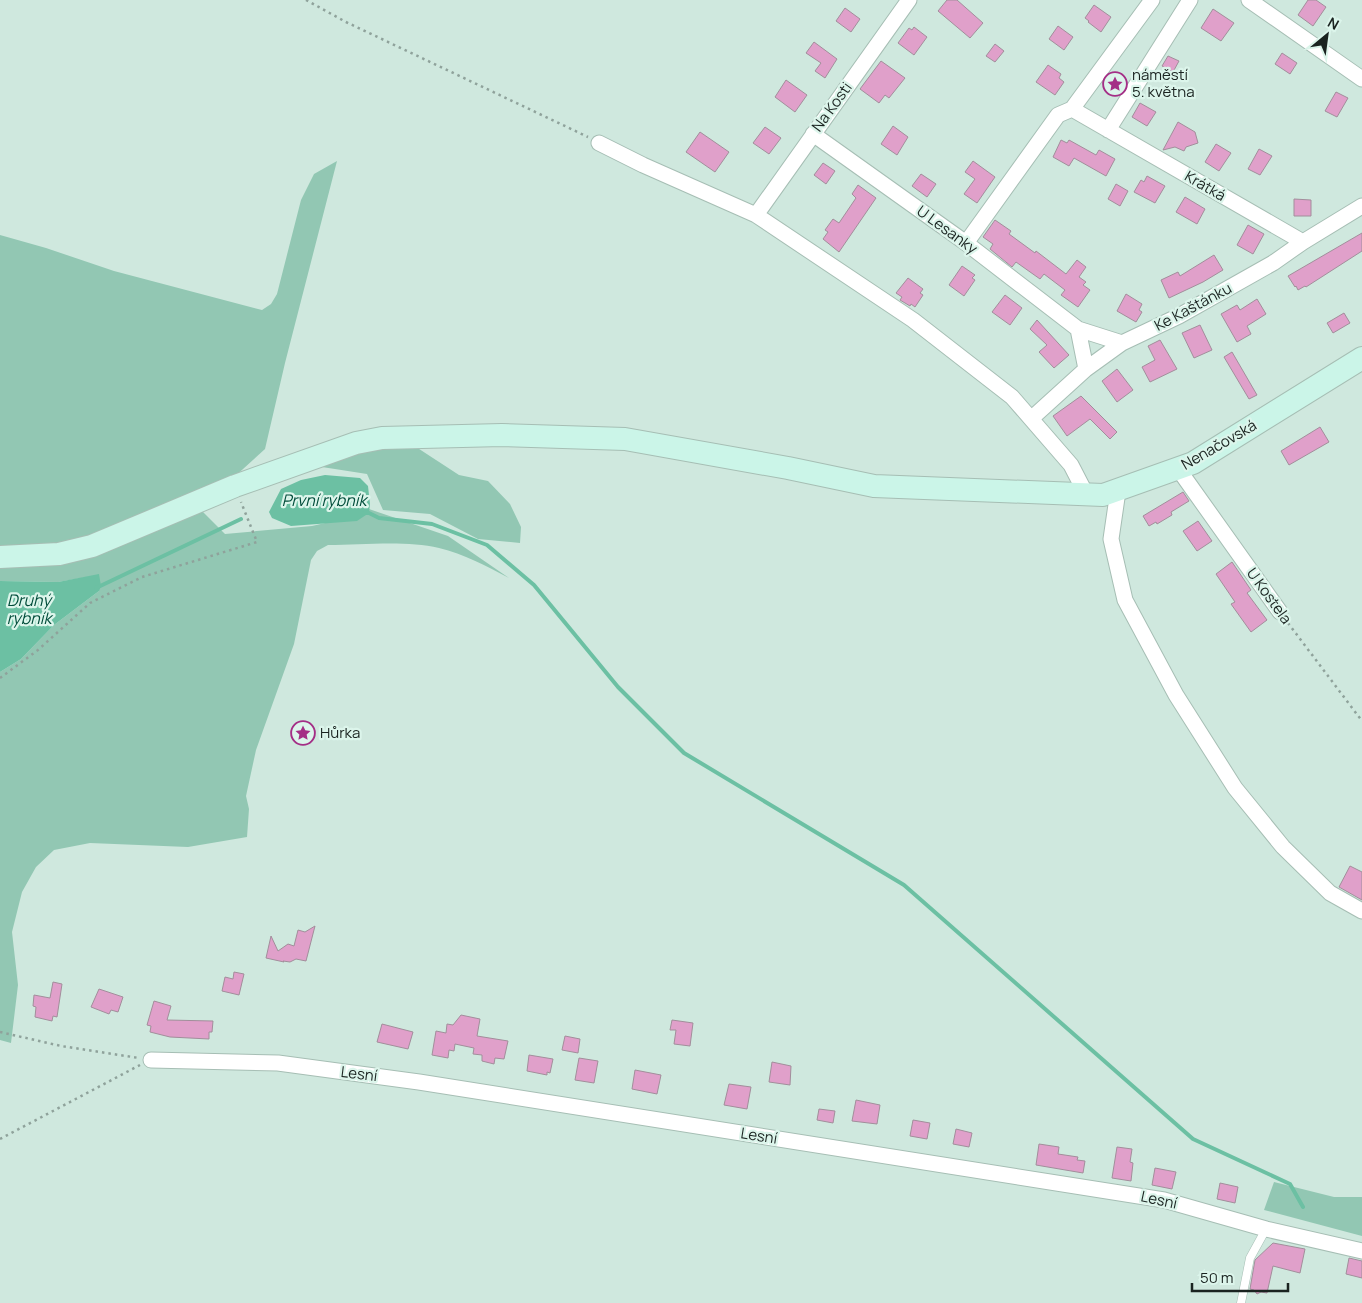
<svg xmlns="http://www.w3.org/2000/svg" width="1362" height="1303" font-family="Manrope,sans-serif">
  <style>
    .green { fill: #92c7b3 }
    .water { fill: #6cc0a3 }
    .lines { fill: none; stroke-linecap: round; stroke-linejoin: round }
    .stream { stroke: #6cc0a3; stroke-width: 4 }
    .building { fill: #e0a0ca; stroke: #a28e9b }
    .lane-casing { stroke: #a6beb4; stroke-width: 9 }
    .street-casing { stroke: #a6beb4; stroke-width: 17 }
    .secondary-casing { stroke: #a6beb4; stroke-width: 24 }
    .path { stroke: #8fa29b; stroke-width: 2.5; stroke-dasharray: 2.5 4; stroke-linecap: butt }
    .lane { stroke: #fff; stroke-width: 8 }
    .street { stroke: #fff; stroke-width: 15 }
    .secondary { stroke: #cbf5e8; stroke-width: 22 }
    .labels { text-anchor: middle; stroke-width: 4.5; stroke-linejoin: round; paint-order: stroke }
    .poi-label { font-size: 15px; fill: #1a2320; stroke: #dcf5eb; text-anchor: start }
    .street-label { font-size: 15px; fill: #1a2320; stroke: #dcf5eb }
    .water-label { font-size: 16px; font-style: italic; fill: #004c3a; stroke: #dcf5eb }
  </style>
  <rect width="100%" height="100%" fill="#cfe8de"/>
  <!-- green -->
  <path class="green" d="M337,161l-52,202 -20,86 -33,30 -142,59 -32,8 -58,3v-314l46,13 68,23 148,39 9,-6 6,-10 24,-94 13,-26z
    M413,445l46,30 29,6 22,23 11,23 -1,16 -42,-4 -48,-25 -47,-4 -16,-36 -45,-7 27,-14z
    M200,509l25,25 87,-8 57,-13v-4l79,27 61,42c-23,-12 -45,-24 -70,-30 -33,-8 -77,-3 -111,-3l-11,6 -6,9 -17,84 -38,106 -10,46 3,13 -2,28 -59,10 -98,-4 -36,7 -18,17 -14,25 -10,40 6,53 -7,58 -11,-3v-368l21,-13 33,-34 45,-34v-16l-41,7 -58,-1v-17z
    M1274,1182l60,15h28v39l-98,-26z"/>
  <!-- water -->
  <path class="water" d="M325,475l35,3 8,8 2,18 -1,9 -12,8 -66,5 -19,-8 -3,-6 12,-23 20,-9z
    M99,574l2,12 -2,5 -45,34 -33,34 -21,13v-91l58,1z"/>
  <g class="lines">
    <!-- stream -->
    <path class="stream" d="M364,513h5l10,5 53,6 55,21 47,40 84,102 66,66 220,132 289,254 97,45 13,23
      M96,588l145,-69"/>
  </g>
  <!-- building -->
  <path class="building" d="M947,0h10l26,23 -13,15 -32,-27z
    M1308,0h8l10,7 -13,19 -15,-11z
    M1094,5l17,12 -10,15 -13,-10 1,-1 -4,-3z
    M845,8l15,11 -9,13 -15,-11z
    M1213,9l21,14 -13,18 -20,-13z
    M1058,26l15,11 -9,13 -15,-11z
    M914,27l13,10 -13,18 -16,-12 11,-15 3,2z
    M814,42l23,17 -12,19 -10,-7 6,-8 -15,-10z
    M995,44l9,7 -9,11 -9,-6z
    M1282,53l15,10 -7,11 -15,-10z
    M1168,56l11,5 -6,11 -11,-6z
    M881,61l24,17 -16,20 -4,-3 -6,8 -19,-14z
    M1048,65l13,9 -2,4 5,4 -9,13 -19,-13z
    M786,80l21,15 -12,17 -20,-15z
    M1336,92l12,6 -11,19 -12,-6z
    M1140,103l16,9 -9,14 -15,-9z
    M1178,122l17,10 3,11 -12,4 -2,4 -9,-4 -12,3z
    M893,126l15,11 -11,18 -16,-11z
    M765,127l16,11 -12,16 -16,-11z
    M700,132l29,20 -14,20 -29,-20z
    M1061,140l6,3 2,-3 27,15 3,-5 16,9 -9,17 -32,-18 -5,8 -16,-9z
    M1216,144l15,9 -12,18 -14,-9z
    M1259,149l13,7 -12,19 -12,-6z
    M973,161l22,16 -18,26 -13,-9 11,-15 -10,-7z
    M823,163l12,8 -9,13 -12,-9z
    M921,174l15,10 -9,13 -15,-11z
    M1147,176l18,10 -10,17 -21,-11 7,-12 3,2z
    M1116,184l12,7 -8,15 -12,-7z
    M858,185l18,13 -37,54 -16,-13 5,-7 -3,-2 8,-11 6,4 17,-25 -4,-4z
    M1185,197l20,12 -8,15 -21,-12z
    M1294,199l17,1v16h-17z
    M995,220l16,11 -2,3 26,19 1,-2 30,23 11,-14 9,7 -7,10 7,5 -3,3 7,5 -12,17 -17,-12 4,-5 -21,-16 -4,5 -24,-17 -4,5 -22,-18 3,-5 -10,-7z
    M1248,225l16,9 -11,20 -16,-9z
    M1362,233v18l-56,36 -1,-1 -7,4 -2,-4 -1,1 -7,-11z
    M1214,255l9,15 -20,12 -34,16 -8,-18 17,-8 2,4z
    M962,266l13,9 -3,3 3,2 -11,16 -15,-11z
    M908,278l15,11 -3,4 3,2 -8,12 -4,-3 -1,2 -10,-6 2,-3 -6,-4z
    M1126,294l16,10 -3,6 3,2 -6,10 -19,-11z
    M1005,295l17,13 -12,17 -18,-13z
    M1257,299l9,15 -19,12 4,8 -14,8 -16,-28 16,-9 3,5z
    M1344,313l6,10 -17,10 -6,-10z
    M1037,320l32,35 -15,13 -15,-16 8,-7 -17,-16z
    M1200,325l12,25 -18,8 -12,-25z
    M1160,340l17,29 -27,13 -8,-15 13,-7 -7,-14z
    M1232,352l25,43 -8,4 -25,-42z
    M1117,369l16,21 -16,12 -15,-21z
    M1081,396l36,36 -7,7 -20,-20 -23,17 -14,-20z
    M1320,427l9,15 -40,23 -8,-14z
    M1183,492l6,9 -18,11 1,3 -15,9 -1,-2 -7,4 -6,-10z
    M1198,521l14,20 -15,10 -14,-20z
    M1232,562l19,28 -4,3 20,27 -16,12 -20,-28 4,-2 -19,-28z
    M1350,866l12,6v28l-23,-13z
    M315,926l-9,35 -10,-2 -6,3 -7,-1 1,1 -18,-4 5,-22 7,15 10,-7 6,2 4,-16 7,2z
    M234,972l10,2 -5,21 -17,-4 3,-14 8,2z
    M53,982l9,2 -5,33 -4,-1 -1,5 -17,-4 1,-10 -3,-1 1,-11 16,3z
    M99,989l24,8 -5,15 -7,-2 -2,4 -18,-7z
    M154,1001l17,5 -4,14 46,1 -1,11h-3v7l-39,-2 -20,-5 1,-6 -4,-1z
    M461,1015l19,4 -3,17 31,5 -4,18 -9,-1 -1,6 -12,-3v-6l-9,-1 1,-6 -19,-4 -1,7 -5,-1 -1,8 -16,-3 4,-24 10,2 1,-9 6,1z
    M672,1020l21,3 -3,23 -16,-2 2,-14h-6z
    M382,1024l31,8 -5,17 -31,-7z
    M565,1036l15,3 -2,14 -16,-3z
    M529,1055l24,4 -3,14 -3,-1v3l-20,-4z
    M579,1058l19,3 -4,22 -19,-3z
    M772,1062l19,4 -1,19 -21,-3z
    M635,1070l26,5 -4,19 -25,-5z
    M729,1084l22,3 -4,22 -23,-4z
    M856,1100l24,5 -3,19 -25,-3z
    M819,1109l16,2 -2,12 -16,-3z
    M913,1120l17,3 -3,16 -17,-3z
    M956,1129l16,4 -3,14 -16,-3z
    M1039,1144l20,3 -1,7 20,3 -1,3 8,1 -2,12 -47,-8z
    M1117,1147l15,2 -2,13 3,1 -2,18 -19,-3z
    M1155,1168l21,4 -4,17 -20,-4z
    M1220,1183l18,4 -3,16 -18,-4z
    M1273,1243l32,6 -5,24 -27,-7 -6,27 -6,-1 -4,2 -3,-4 -4,-1 5,-29z
    M1349,1258l13,3v17l-16,-4z"/>
  <g class="lines">
    <!-- lane casing -->
    <g class="lane-casing">
      <path id="lane" d="M1241,1303l9,-45 16,-29"/>
    </g>
    <!-- street casing -->
    <g class="street-casing">
      <path id="street" d="M1249,0l113,79
        M1072,109l231,133
        M1072,109l80,-109
        M1108,130l82,-130
        M813,134l153,109 112,86 44,14
        M599,143l44,22 113,50 157,105 99,77 59,68 15,29
        M756,215l153,-215
        M966,243l92,-128 14,-6
        M1078,329l8,40
        M1032,418l54,-49 36,-26 57,-27 94,-53 30,-21 59,-36
        M1182,468l2,9 96,135
        M1118,491l-7,48 14,61 51,95 59,93 48,59 47,46 32,18
        M151,1060l127,3 141,19 745,118 102,29 96,22"/>
    </g>
    <!-- secondary casing -->
    <g class="secondary-casing">
      <path id="secondary" d="M0,557l59,-3 33,-8 143,-60 121,-43 26,-5 120,-3 123,4 163,29 86,18 229,9 90,-32 169,-105"/>
    </g>
    <!-- path -->
    <path class="path" d="M306,0l40,22 242,115
      M1288,623l74,98
      M0,678l38,-28 52,-47 52,-26 115,-35 -16,-40
      M0,1032l61,14 78,12
      M0,1139l140,-74"/>
    <!-- lane -->
    <use href="#lane" class="lane"/>
    <!-- street -->
    <use href="#street" class="street"/>
    <!-- secondary -->
    <use href="#secondary" class="secondary"/>
  </g>
  <!-- icons -->
  <defs>
    <g id="sight-ring" transform="scale(1.25)"><circle r="9.5" fill="#dcf5eb" stroke="#a42e86" stroke-width="1.5"/><path d="M0-6L1.8-2.2L6-1.7L2.9 1.2L3.7 5.4L0 3.3L-3.7 5.4L-2.9 1.2L-6-1.7L-1.8-2.2Z" fill="#a42e86"/></g>
  </defs>
  <g fill-rule="evenodd">
    <use href="#sight-ring" x="1115" y="84"/>
    <use href="#sight-ring" x="303" y="733"/>
  </g>
  <g class="labels">
    <!-- poi labels -->
    <g class="poi-label">
      <text x="1132" y="80">náměstí<tspan x="1132" dy="17">5. května</tspan></text>
      <text x="320" y="738">Hůrka</text>
    </g>
    <!-- street labels -->
    <g class="street-label">
      <text transform="translate(832 107) rotate(-54)" y="5">Na Kosti</text>
      <text transform="translate(1205 186) rotate(30)" y="5">Krátká</text>
      <text transform="translate(947 230) rotate(36)" y="5">U Lesanky</text>
      <text transform="translate(1193 307) rotate(-28)" y="5">Ke Kaštánku</text>
      <text transform="translate(1219 445) rotate(-30)" y="5">Nenačovská</text>
      <text transform="translate(1269 596) rotate(54)" y="5">U Kostela</text>
      <text transform="translate(359 1074) rotate(7)" y="5">Lesní</text>
      <text transform="translate(759 1136) rotate(9)" y="5">Lesní</text>
      <text transform="translate(1159 1200) rotate(12)" y="5">Lesní</text>
    </g>
    <!-- water labels -->
    <g class="water-label">
      <text x="324" y="506">První rybník</text>
      <text x="29" y="606">Druhý<tspan x="29" dy="18">rybník</tspan></text>
    </g>
  </g>
  <!-- north arrow -->
  <g transform="translate(1327 35) rotate(29)" stroke="#dcf5eb" stroke-width="4" paint-order="stroke">
  <path d="M0-4L9 19L0 12L-9 19Z" fill="#1a2320"/>
  <text y="-8" font-size="14" font-weight="bold" text-anchor="middle" fill="#1a2320">N</text>
  </g>
  <!-- scale -->
  <path d="M1192 1283v8h96v-8" fill="none" stroke="#1a2320" stroke-width="2.5"/>
  <text x="1200" y="1283" font-size="15" fill="#1a2320" stroke="#dcf5eb" stroke-width="4" paint-order="stroke">50 m</text>
</svg>
